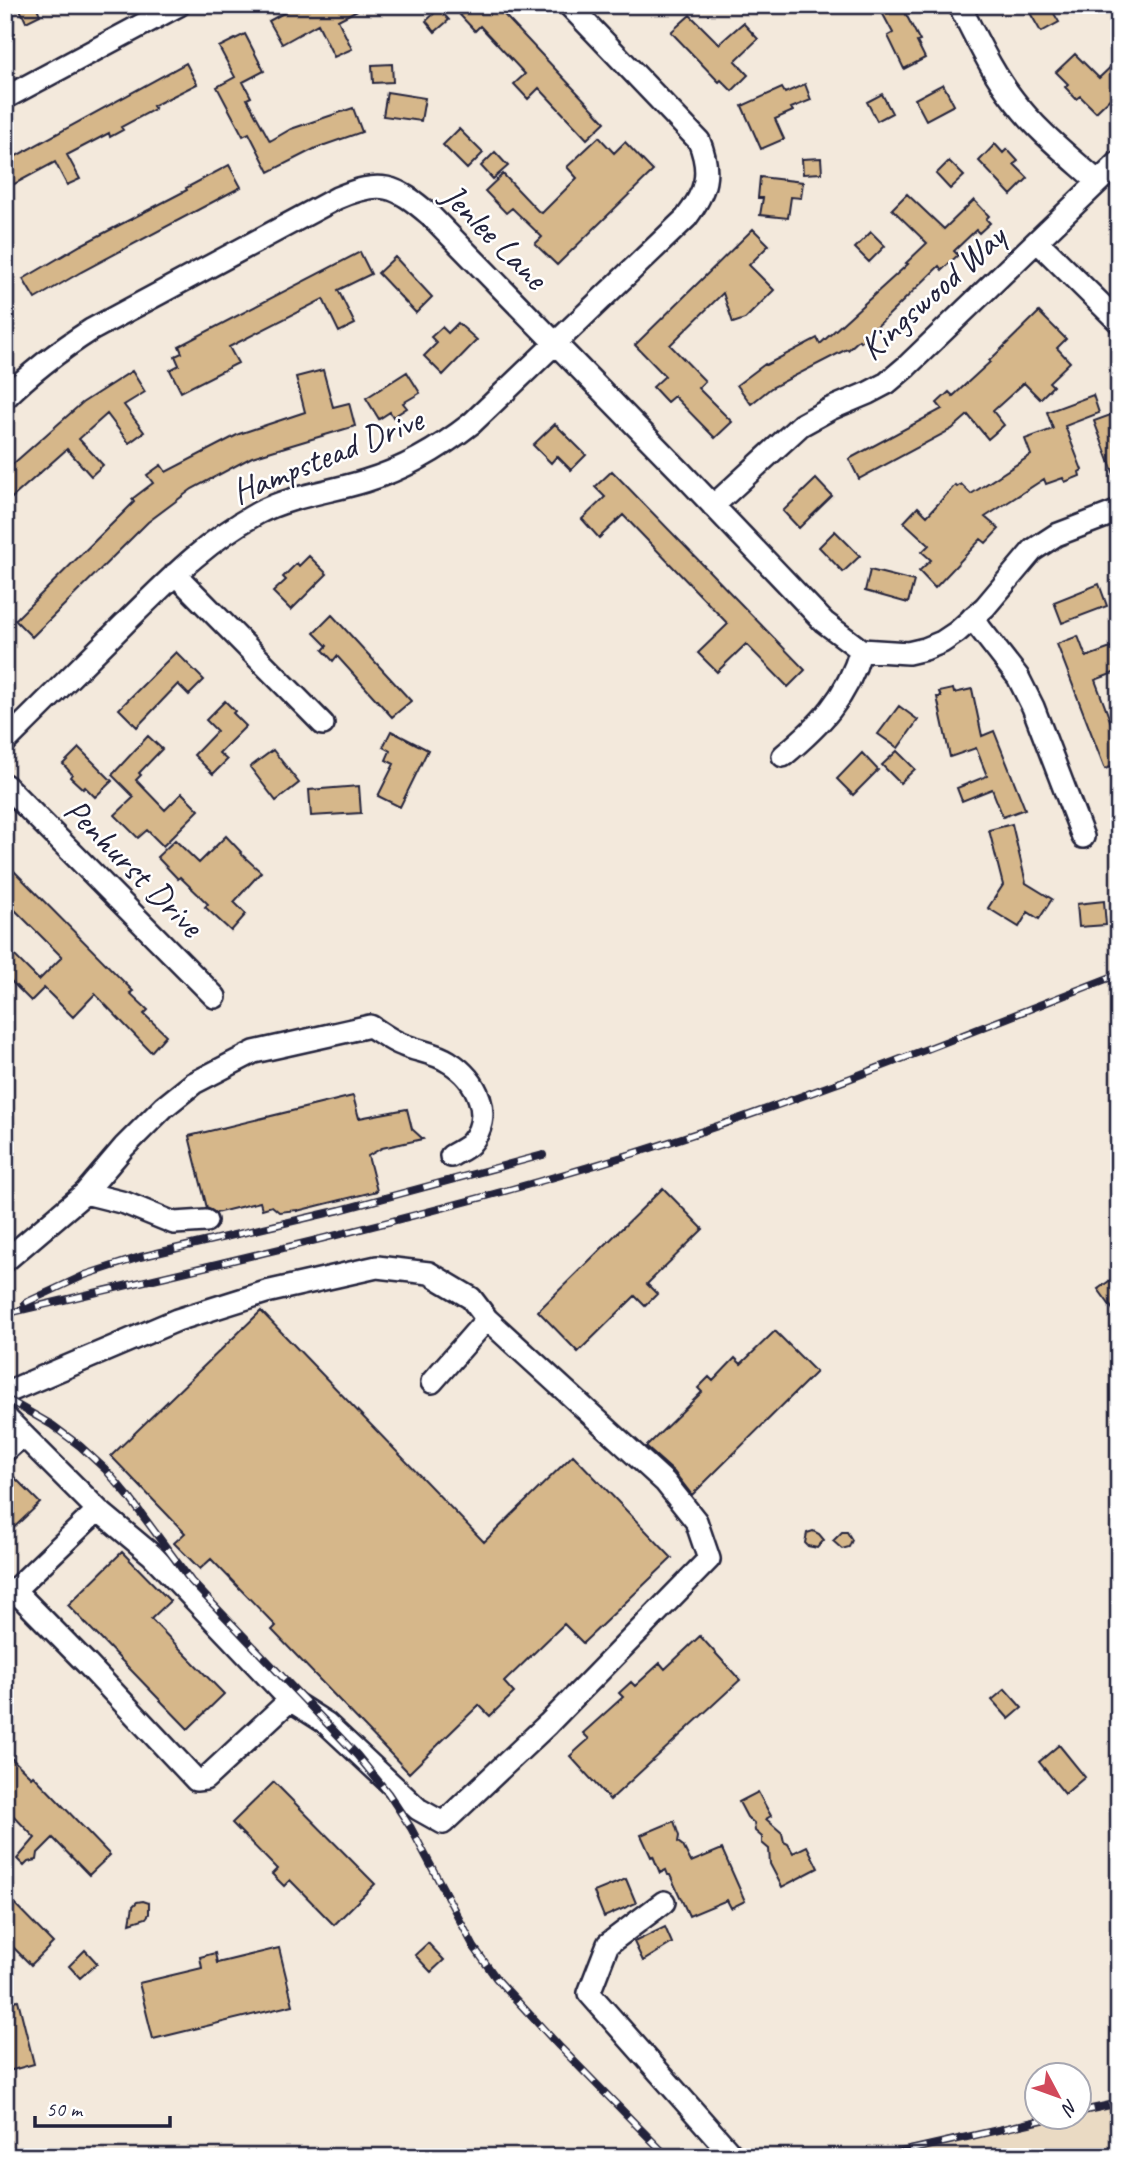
<svg xmlns="http://www.w3.org/2000/svg" width="1124" height="2162" font-family="Caveat,sans-serif">
  <style>
    .built { fill: #eadac3 }
    .building { fill: #d6b78a; stroke: #22223b; stroke-width: 2 }
    .lines { fill: none; stroke-linecap: round; stroke-linejoin: round }
    .minor-casing { stroke: #22223b; stroke-width: 26 }
    .minor { stroke: #fff; stroke-width: 21 }
    .rail-casing { stroke: #22223b; stroke-width: 8 }
    .rail { stroke: #fff; stroke-width: 5; stroke-dasharray: 16; stroke-linecap: butt }
    .labels { text-anchor: middle; stroke-width: 5; stroke-linejoin: round; paint-order: stroke }
    .street-label { font-size: 35px; fill: #22223b; stroke: #fff }
  </style>
  <rect width="100%" height="100%" fill="#f3e9dc"/>
  <filter id="ink" filterUnits="userSpaceOnUse"><feTurbulence type="fractalNoise" baseFrequency=".0143" numOctaves="2"/><feDisplacementMap in="SourceGraphic" scale="14" xChannelSelector="R" yChannelSelector="G"/><feConvolveMatrix kernelMatrix="1 2 1 2 8 2 1 2 1" color-interpolation-filters="sRGB"/></filter>
  <g filter="url(#ink)">
    <!-- built -->
    <path class="built" d="M1119,2103v54h-240l181,-40 18,-1 1,-4z"/>
    <!-- building -->
    <path class="building" d="M18,5h18l4,10 -14,7z
      M298,5h69l-29,15 14,29 -18,8 -16,-33 -36,20 -13,-23z
      M471,5h24l110,117 -18,17 -48,-51 -11,11 -14,-15 11,-10 -45,-48 -5,5 -15,-16z
      M878,5h23l19,36 -3,1 8,16 -21,11 -16,-33 5,-3z
      M1039,5h10l10,17 -18,10 -12,-21z
      M439,9l10,11 -14,12 -9,-11z
      M690,15l29,29 24,-21 15,16 -23,22 13,14 -16,16 -11,-11 -2,2 -48,-50z
      M245,34l19,37 -21,11 8,15 -4,2 23,42 21,-12 62,-21 9,24 -46,16 -47,24 -20,-39 -6,3 -26,-49 18,-10 -16,-30z
      M1075,54l24,24 20,-19v31l-23,22 -16,-16 -4,3 -11,-12 3,-3 -12,-12z
      M186,63l11,21 -44,22 2,3 -34,18 2,3 -13,7 -1,-4 -42,22 13,24 -13,6 -12,-23 -50,27v-27z
      M392,64l1,18 -20,1 -1,-18z
      M805,84l6,16 -20,8 2,3 -18,8 9,20 -23,10 -19,-43 40,-18 3,5z
      M943,84l11,21 -28,15 -11,-21z
      M387,92l38,6 -4,23 -38,-5z
      M882,94l10,19 -15,8 -10,-19z
      M459,129l24,24 -16,16 -24,-24z
      M599,137l15,16 11,-11 28,29 -96,94 -22,-21 7,-7 -30,-29 -6,5 -21,-22 18,-17 35,37 4,2 35,-35 -10,-11z
      M995,144l8,9 4,-4 11,12 -4,3 14,14 -17,17 -32,-34z
      M495,152l13,14 -15,13 -12,-13z
      M821,158l1,15 -19,1 -1,-15z
      M949,161l15,15 -14,13 -14,-15z
      M229,165l12,22 -160,85 -46,27 -12,-20 58,-34 106,-55 -1,-2z
      M760,177l43,5 -2,16 -10,-1 -3,21 -28,-3 3,-17h-5z
      M907,194l37,35 30,-29 15,16 -3,3 4,4 -11,10 -3,-3 -22,21 4,4 -16,15 -3,-4 -78,76 -2,-2 -11,10 -1,-1 -76,39 -20,16 -14,-19 28,-21 1,1 51,-27 3,6 88,-80 -2,-1 21,-20 -35,-34z
      M753,229l16,16 -20,20 25,25 -29,29 -12,4 -10,-30 -53,52 35,36 -7,7 34,34 -17,16 -41,-42 -7,6 -14,-15 12,-11 -30,-31z
      M871,232l14,14 -16,16 -14,-14z
      M360,252l11,22 -33,16 17,34 -16,8 -16,-33 -94,48 9,16 -57,29 -11,-22 9,-5 -4,-9 7,-3 -3,-7z
      M395,257l37,40 -16,16 -38,-40z
      M1039,312l27,27 -9,9 13,14 -21,20 4,4 -13,13 -16,-16 -31,28 11,14 -16,14 -20,-24 -16,14 -93,50 -10,-20 93,-50 -5,-6 12,-11 4,4 37,-34 -1,-1z
      M458,323l19,17 -34,35 -19,-19 13,-13 -6,-6 11,-10 6,6z
      M323,370l10,37 16,-4 6,23 -103,31 -60,32 -44,33 -116,115 -17,-17 119,-118 -2,-3 21,-16 -6,-8 14,-10 5,7 73,-38 66,-22 -9,-35z
      M132,371l13,21 -21,13 20,27 -15,11 -22,-29 -28,25 24,26 -12,11 -24,-27 -62,55v-33l77,-68z
      M407,372l13,21 -17,10 4,5 -14,9 -3,-5 -11,7 -13,-21z
      M1093,395l6,18 -34,13 17,44 -3,2 1,4 -15,6 -2,-4 -17,6 -2,-5 -59,38 14,12 -13,14 -5,-4 -46,49 -16,-17 12,-11 -9,-8 7,-7 -25,-23 14,-15 9,9 28,-31 2,2 4,-3 10,10 60,-39 -6,-16 28,-10 -6,-17z
      M1116,413l3,9 -2,60 -23,-61z
      M555,424l31,31 -15,15 -14,-14 -6,7 -18,-18z
      M612,471l193,199 -17,17 -42,-43 -29,28 -19,-19 30,-29 -105,-109 -24,23 -17,-19 23,-22 -10,-10z
      M816,479l16,17 -33,32 -16,-17z
      M835,531l25,25 -17,16 -24,-25z
      M309,556l18,18 -36,36 -18,-18 13,-12 -3,-3 14,-14 2,3z
      M870,570l44,11 -6,22 -43,-12z
      M1099,584l8,22 -45,17 -8,-21z
      M332,615l79,86 -19,16 -55,-61 -4,5 -10,-11 4,-4 -13,-13z
      M1078,636l8,21 33,-12v26l-24,9 18,48 6,-2v38l-14,5 -48,-125z
      M176,652l28,28 -15,15 -11,-11 -41,43 -18,-18z
      M953,689l1,4 18,-4 10,47 12,-5 31,78 -22,8 -11,-28 -30,12 -5,-13 30,-12 -11,-28 -26,9 -13,-60h4l-2,-5z
      M225,701l10,10 -2,2 13,13 -27,27 8,7 -14,14 -19,-19 23,-24 -11,-11z
      M899,706l19,14 -20,28 -20,-14z
      M391,731l37,19 -28,57 -22,-11 16,-32 -8,-4 4,-9 -7,-4z
      M148,736l14,13 -23,24 2,2 -5,5 29,30 17,-17 17,17 -36,36 -16,-16 -9,8 -23,-23 19,-18 -22,-22z
      M79,748l33,33 -17,16 -10,-10 -2,2 -13,-12 2,-3 -9,-10z
      M273,750l26,33 -23,18 -26,-34z
      M897,751l18,18 -15,14 -18,-18z
      M862,753l16,17 -25,25 -16,-16z
      M359,786l2,27 -50,3 -2,-26z
      M1012,824l14,59 26,16 -13,20 -11,-7 -9,15 -31,-19 15,-23 -14,-55z
      M226,836l15,16 -1,1 21,19 -27,30 12,12 -15,17 -26,-24 3,-3 -28,-27 -2,2 -21,-22 18,-17 24,23z
      M14,871l119,120 -3,2 18,17 -4,4 22,21 -15,17 -56,-58 -22,23 -29,-29 -13,13 -26,-26v-14l8,-7 26,26 23,-23 -57,-57v-20z
      M1104,901l2,24 -27,2 -2,-23z
      M353,1096l6,22 48,-9 5,20 11,10 -41,9 -14,8 9,35 -80,20v-1l-18,2 -7,-6 -10,3 -2,-7 -44,11 -9,-5 -18,-72z
      M663,1188l40,41 -56,55 10,10 -12,12 -10,-10 -57,56 -40,-41z
      M1119,1274v44l-21,-29z
      M261,1311l223,231 89,-87 99,103 -89,85 -19,-19 -60,58 10,11 -24,23 -11,-11 -70,68 -137,-143 4,-4 -65,-67 -11,10 -26,-26 11,-10 -74,-77z
      M775,1331l41,41 -124,123 -18,-23 -28,-25 56,-55 -4,-4 11,-11 4,4 22,-23 6,6z
      M5,1468l35,35 -35,33z
      M813,1531l6,3 5,6 -7,8 -9,-2 -3,-3 2,-10z
      M842,1532h5l5,8 -3,7 -7,2 -9,-8z
      M122,1552l48,49 -19,18 73,75 -36,35 -120,-124z
      M700,1636l40,44 -130,120 -40,-44 19,-17 -6,-6 40,-36 -4,-4 12,-11 4,4 25,-23 5,6z
      M1005,1689l17,19 -13,11 -17,-19z
      M1059,1745l26,32 -20,17 -26,-32z
      M5,1752l26,25 2,-2 77,80 -21,20 -36,-37 -15,15 -1,7 -9,2 -4,4 -7,-7 18,-21 -30,-31z
      M274,1782l101,102 -41,41 -44,-45 -6,6 -12,-12 5,-5 -45,-46z
      M758,1792l13,24 -5,3 16,14 2,9 4,2 5,9 14,-7 11,22 -36,19 -12,-23 -1,-15 -7,-6v-6l-7,-6 -1,-8 -7,-6 -8,-15z
      M674,1821l5,15 -1,6 5,4 8,16 31,-13 23,52 -14,7 -4,-8 -38,16 -19,-41h-2l-2,-5 -6,3 -7,-17 -2,1 -10,-22z
      M626,1879l10,24 -32,14 -10,-25z
      M5,1894l48,49 -22,22 -26,-26z
      M143,1901l6,2v11l-3,4 -16,5 3,-17 4,-4z
      M665,1927l7,16 -29,18 -9,-19z
      M428,1943l16,17 -13,12 -16,-17z
      M279,1948l14,57 -140,34 -14,-56 63,-15 -2,-11 15,-4 2,10z
      M85,1950l12,13 -17,15 -11,-12z
      M18,2000l16,64 -29,8v-69z"/>
    <g class="lines">
      <!-- minor casing -->
      <g class="minor-casing">
        <path id="minor" d="M959,5c17,32 32,66 54,94 24,32 56,57 85,83
          M5,98l174,-93
          M1037,241l82,81
          M5,398c26,-26 55,-48 86,-68l246,-132c44,-19 58,-13 93,17l252,258 142,149 37,28 47,3 17,-4 17,-7 15,-10 28,-25 48,-57 23,-15 63,-24
          M713,506l88,-81 29,-16 38,-16 19,-10 20,-17 212,-204
          M175,574l148,150
          M972,618l46,59 15,30 50,130
          M5,742c39,-39 79,-78 118,-117 44,-43 79,-81 135,-112 32,-17 72,-21 107,-32 40,-12 74,-32 107,-58l214,-205c20,-26 26,-45 13,-77l-130,-136
          M783,756c37,-31 64,-58 78,-106
          M5,785l210,212
          M85,1193l40,10 49,20 32,-2
          M5,1261l80,-68 39,-46 40,-40 30,-24 60,-31 116,-26c10,6 21,15 33,19 14,6 33,8 46,17 28,17 46,54 21,82 -5,5 -13,8 -19,12
          M432,1382l55,-63
          M5,1393l172,-73 89,-28 111,-25 52,6 42,25 16,21 178,163 31,39 13,38 -161,165 -105,99 -25,-14 -92,-86 -36,-23
          M5,1417l93,93 54,45 138,145 -85,79 -9,1 -109,-116 -73,-74
          M5,1451l18,-16
          M6,1598l92,-88
          M664,1902l-56,42 -19,49 145,164"/>
      </g>
      <!-- minor -->
      <use href="#minor" class="minor"/>
      <!-- rail casing -->
      <g class="rail-casing">
        <path id="rail" d="M25,1303l60,-28 55,-18 200,-47 203,-55
          M5,1314c211,-50 423,-97 630,-161 164,-51 324,-117 484,-179
          M5,1398l47,27 28,21 25,23 24,28 62,84 166,174 31,38 23,35 63,119 22,31 63,68 109,111
          M1078,2112l41,-9
          M879,2157l181,-41"/>
      </g>
      <!-- rail -->
      <use href="#rail" class="rail"/>
    </g>
  </g>
  <g class="labels">
    <!-- street labels -->
    <g class="street-label">
      <text transform="translate(495 236) rotate(45)" y="12">Jenlee Lane</text>
      <text transform="translate(932 292) rotate(-42)" y="12">Kingswood Way</text>
      <text transform="translate(327 455) rotate(-22)" y="12">Hampstead Drive</text>
      <text transform="translate(134 867) rotate(45)" y="12">Penhurst Drive</text>
    </g>
  </g>
  <!-- margin -->
  <rect width="1124" height="2162" fill="none" stroke="#fff" stroke-width="28"/>
  <rect x="14" y="14" width="1096" height="2134" fill="none" stroke="#22223b" stroke-width="2.5" filter="url(#ink)"/>
  <!-- north arrow -->
  <g transform="translate(1058 2096) rotate(131)"><circle r="33" fill="#ffffff" stroke="#a7a7b1" stroke-width="2"/>
  <path d="M0-5L12 26L0 18L-12 26Z" fill="#d1495b"/>
  <text y="-10" font-size="19" font-weight="bold" text-anchor="middle" fill="#22223b">N</text>
  </g>
  <!-- scale -->
  <path d="M35 2116v10h135v-10" fill="none" stroke="#22223b" stroke-width="3.5"/>
  <text x="46" y="2116" font-size="21" fill="#22223b" stroke="#ffffff" stroke-width="5" paint-order="stroke">50 m</text>
</svg>
